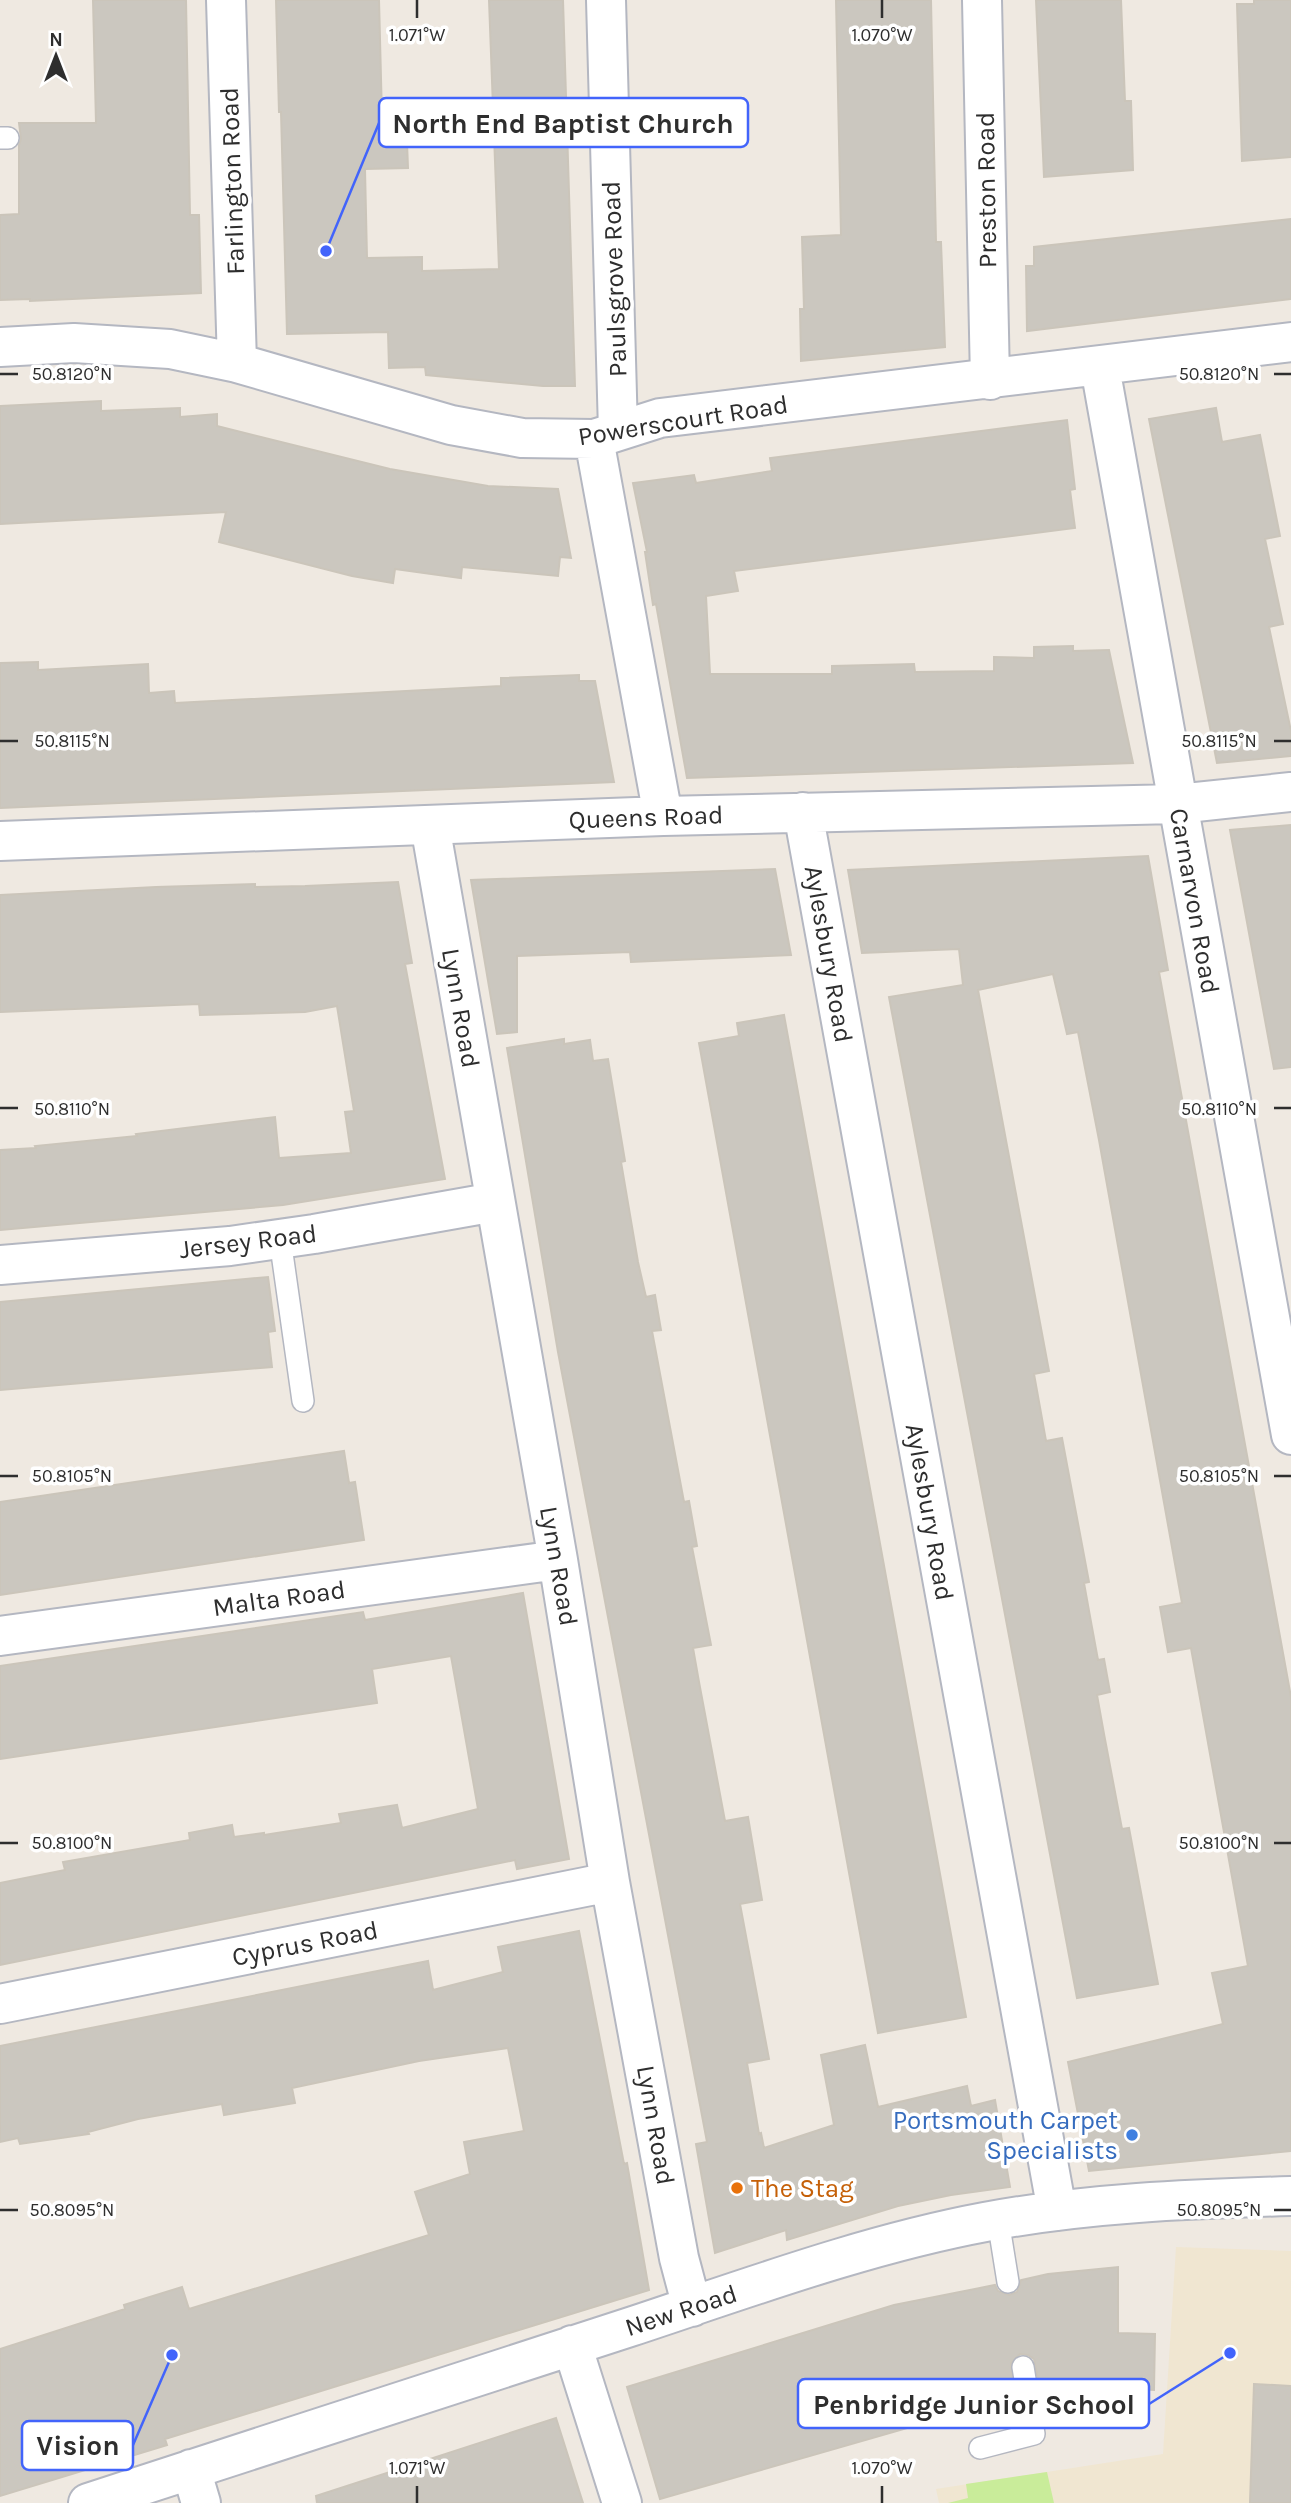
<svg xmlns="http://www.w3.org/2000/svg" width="1291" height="2503" font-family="Karla,sans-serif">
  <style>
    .education { fill: #f0e6d1 }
    .pitch { fill: #c9ec9a }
    .building { fill: #cbc7bf; stroke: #cbc5ba; stroke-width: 2 }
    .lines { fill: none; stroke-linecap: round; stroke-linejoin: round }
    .service-casing { stroke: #b4b7c1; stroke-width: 24 }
    .minor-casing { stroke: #b4b7c1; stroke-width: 42 }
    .service { stroke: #fff; stroke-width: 21 }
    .minor { stroke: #fff; stroke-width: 38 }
    .ticks { fill: none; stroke: #2e2e2e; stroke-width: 2.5 }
    .shop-dot { fill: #3f7fe0; stroke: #fff; stroke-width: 2.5 }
    .food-dot { fill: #e8710a; stroke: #fff; stroke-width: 2.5 }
    .labels { text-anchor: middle; stroke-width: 7; stroke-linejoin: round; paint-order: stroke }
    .street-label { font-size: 26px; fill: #2e2e2e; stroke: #fff }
    .shop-label { font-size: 26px; fill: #366cbe; stroke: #fff; text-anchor: end }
    .food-label { font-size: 26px; fill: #c56008; stroke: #fff; text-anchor: start }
    .ticks-label { font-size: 18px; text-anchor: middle; fill: #2e2e2e; stroke: #fff; stroke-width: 7; stroke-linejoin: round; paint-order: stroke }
    .leader { fill: none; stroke: #4264fb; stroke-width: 2.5 }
    .callout-dot { fill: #4264fb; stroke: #fff; stroke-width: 2.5 }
    .callout { fill: #fff; stroke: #4264fb; stroke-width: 2.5 }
    .callout-label { font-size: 28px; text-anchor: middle; font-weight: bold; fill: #2e2e2e }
  </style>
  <rect width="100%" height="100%" fill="#efe9e1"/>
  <!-- education -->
  <path class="education" d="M1176,2247l115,4v252h-352l-3,-14 227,-35z"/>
  <!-- pitch -->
  <path class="pitch" d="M1047,2472l7,31h-106l20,-5 -2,-14z"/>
  <!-- building -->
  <path class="building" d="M93,0h93l4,215h9l2,78 -171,8v-2l-30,1v-85l19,-1v-69l2,-6 -2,-16h77z
    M276,0h103l3,117h24l2,51 -43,1 2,89 55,-1v14l77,-2 -10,-269h74l12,386h-32l-117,-11 -1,-8 -36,1 -1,-36 -101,2 -6,-222h-2z
    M836,0h95l5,242h5l4,105 -144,14 -1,-52h4l-2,-72 39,-2z
    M1036,0h85l4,101h6l2,69 -89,7z
    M1254,0h37v157l-49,4 -5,-157h17z
    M1291,219v80l-264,32 -1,-65h8v-19z
    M101,401v10l79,-3v9l37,-3v12l173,43 98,17 70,3 13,69 -11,-1 -2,19 -96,-9 -1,11 -66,-9 -2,14 -41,-7 -133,-34 7,-30 -226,12v-118z
    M1216,408l6,34 38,-7 20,101 -15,3 18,85 -14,3 22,104v25l-74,7 -68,-344z
    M1067,420l8,69 -5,1 5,38 -341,43 4,20 -32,5 4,78h122v-8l82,-2 1,8 79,-1v-14l40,1v-11l39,-1v5l36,-1 24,113 -446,15 -31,-174 -3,1 -8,-53h2l-14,-69 61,-8 2,8 76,-12 -2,-13z
    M38,662v8l110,-6 1,29 25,-2 1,12 326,-17v-8l78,-3v6h16l19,101 -614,26v-145z
    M1291,825v242l-17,2 -44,-239z
    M1148,856l20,114 -9,2 132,725v454l-202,20 -21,-109 155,-38 -11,-51 36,-7 -57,-318 -23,4 -8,-45 22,-4 -83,-463 -21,-108 -11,2 -14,-60 -75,16 71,381 -15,3 12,67 16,-3 27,144 -5,1 7,39 7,38 6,-1 6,33 -13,3 7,39 18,95 7,-1 29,156 -81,14 -188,-1001 74,-12 -4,-36 -97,4 -14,-83z
    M775,869l16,86 -160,7 -1,-10 -113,4v76l-20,2 -26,-154z
    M398,882l14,81 -7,1 40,215 -162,26 -283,25v-80l36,-2 -1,-2 102,-10 -1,-2 139,-17 4,41 72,-5 -6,-41 9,-1 -17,-105 -32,6 -105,3 -1,-11 -199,8v-117l156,-8 99,-3v3l50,-1z
    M784,1015l182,1002 -88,16 -179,-990 40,-7 -2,-13z
    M564,1039v5l26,-4 3,21 15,-2 17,102 -4,1 17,100 8,35 9,-2 6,35 -9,1 32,171 5,-1 8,45 -5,1 19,98 -18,3 6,34 26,139 23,-4 14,83 -22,4 29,155 -22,4 12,71 2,-1 3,15 70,-23 -13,-70 44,-10 13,62 89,-21 4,20 24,-6 15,87 -59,8 -53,11 -111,34 -1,-10 -71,23 -19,-109 11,-2 -149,-790 -51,-304z
    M268,1277l7,54 -7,1 4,35 -272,23v-88z
    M344,1451l5,32 6,-1 9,58 -364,55v-93z
    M523,1593l46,266 -52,10 -2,-9 -515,105v-82l65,-13 -2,-8 127,-22 -1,-7 43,-8 2,12 30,-4v2l77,-12 -2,-9 58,-9 5,23 76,-19 -27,-153 -79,13 5,34 -377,56v-93l363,-54 2,8z
    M579,1931l45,233 3,-1 22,127 -484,149 2,6 -167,51v-147l125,-40 -1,-4 58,-18 7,22 240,-74 -14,-43 55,-18 -6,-32 60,-11 -16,-83 -89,13 -127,27 3,15 -71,12 -2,-11 -84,15 -50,13 1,2 -69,10 -2,-6 -18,4v-96l428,-85 5,29 70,-18 -5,-25z
    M1118,2267v66l37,1 -1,56 -36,-2v21l-32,2 -10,-32 -36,11 -6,-31 -6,-4 -8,-1 -9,9 4,34 -355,102 -33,-112 267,-82 101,-20 3,6 11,4 8,-3 4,-12 27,-6z
    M1254,2384l37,2v117h-41z
    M556,2418l27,85h-266l-1,-7z"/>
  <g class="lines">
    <!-- service casing -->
    <g class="service-casing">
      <path id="service" d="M0,138h8
        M280,1239l23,162
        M998,2220l10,62
        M980,2448l54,-14 -11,-67"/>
    </g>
    <!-- minor casing -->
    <g class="minor-casing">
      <path id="minor" d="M226,0l11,363
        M606,0l12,431
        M982,0l8,380
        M0,347l74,-4 96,6 67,14 214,62 71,13 72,1 66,-21 631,-76
        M1100,367l191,1068
        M594,439l69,377
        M803,812l254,1399
        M430,825l128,735 52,322 69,376 13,49
        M0,841l663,-25 514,-12 114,-12
        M0,1265l230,-19 84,-12 181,-32
        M0,1636l558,-76
        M0,2004l610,-122
        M572,2345l50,158
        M191,2469l10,34
        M88,2503c180,-60 361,-118 542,-176 115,-38 237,-83 355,-105 101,-19 204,-23 306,-26"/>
    </g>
    <!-- service -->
    <use href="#service" class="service"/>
    <!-- minor -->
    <use href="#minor" class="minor"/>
  </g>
  <!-- ticks -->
  <path class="ticks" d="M417,0v18M882,0v18M0,374h18M1274,374h17M0,741h18M1274,741h17M0,1108h18M1274,1108h17M0,1476h18M1274,1476h17M0,1843h18M1274,1843h17M0,2210h18M1274,2210h17M417,2486v17M882,2486v17"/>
  <!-- markers -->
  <circle class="shop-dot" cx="1132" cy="2135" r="7"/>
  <circle class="food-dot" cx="737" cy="2188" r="7"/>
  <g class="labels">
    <!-- street labels -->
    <g class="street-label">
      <text transform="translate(232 181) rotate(-92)" y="9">Farlington Road</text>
      <text transform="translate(986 190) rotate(-91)" y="9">Preston Road</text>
      <text transform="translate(614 279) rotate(-92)" y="9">Paulsgrove Road</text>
      <text transform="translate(683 420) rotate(-9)" y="9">Powerscourt Road</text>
      <text transform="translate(646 817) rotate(-2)" y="9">Queens Road</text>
      <text transform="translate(1195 901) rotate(80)" y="9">Carnarvon Road</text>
      <text transform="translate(829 954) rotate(80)" y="9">Aylesbury Road</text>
      <text transform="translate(461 1008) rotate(80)" y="9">Lynn Road</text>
      <text transform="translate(248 1241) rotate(-7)" y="9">Jersey Road</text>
      <text transform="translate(930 1512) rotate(80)" y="9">Aylesbury Road</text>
      <text transform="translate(559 1566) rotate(80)" y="9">Lynn Road</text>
      <text transform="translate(279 1598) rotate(-8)" y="9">Malta Road</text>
      <text transform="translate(305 1943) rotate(-11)" y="9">Cyprus Road</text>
      <text transform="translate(656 2125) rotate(80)" y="9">Lynn Road</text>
      <text transform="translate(681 2310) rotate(-18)" y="9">New Road</text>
    </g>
    <!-- shop labels -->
    <g class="shop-label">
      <text x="1118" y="2129">Portsmouth Carpet<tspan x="1118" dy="30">Specialists</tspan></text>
    </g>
    <!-- food labels -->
    <g class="food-label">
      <text x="751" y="2197">The Stag</text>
    </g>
  </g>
  <g class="ticks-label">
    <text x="417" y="41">1.071°W</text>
    <text x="882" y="41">1.070°W</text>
    <text x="72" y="380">50.8120°N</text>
    <text x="1219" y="380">50.8120°N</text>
    <text x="72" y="747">50.8115°N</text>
    <text x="1219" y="747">50.8115°N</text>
    <text x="72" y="1115">50.8110°N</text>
    <text x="1219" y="1115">50.8110°N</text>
    <text x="72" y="1482">50.8105°N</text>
    <text x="1219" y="1482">50.8105°N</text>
    <text x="72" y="1849">50.8100°N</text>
    <text x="1219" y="1849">50.8100°N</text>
    <text x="72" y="2216">50.8095°N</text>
    <text x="1219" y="2216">50.8095°N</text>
    <text x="417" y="2474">1.071°W</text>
    <text x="882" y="2474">1.070°W</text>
  </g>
  <!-- callouts -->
  <path class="leader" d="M326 251L379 123M1230 2353L1149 2404M172 2355L133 2445"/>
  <g class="callout-dot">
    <circle cx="326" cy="251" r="7"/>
    <circle cx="1230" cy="2353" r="7"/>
    <circle cx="172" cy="2355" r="7"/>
  </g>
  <g class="callout">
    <rect x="379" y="98" width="369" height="49" rx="7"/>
    <rect x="798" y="2379" width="351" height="49" rx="7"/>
    <rect x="22" y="2421" width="111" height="49" rx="7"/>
  </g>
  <g class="callout-label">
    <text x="563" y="133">North End Baptist Church</text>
    <text x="974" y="2414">Penbridge Junior School</text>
    <text x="78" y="2455">Vision</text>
  </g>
  <!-- north arrow -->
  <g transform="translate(56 56)" stroke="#ffffff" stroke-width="5" paint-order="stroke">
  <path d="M0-5L12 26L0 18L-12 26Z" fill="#2e2e2e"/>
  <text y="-10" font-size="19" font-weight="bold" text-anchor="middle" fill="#2e2e2e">N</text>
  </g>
</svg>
